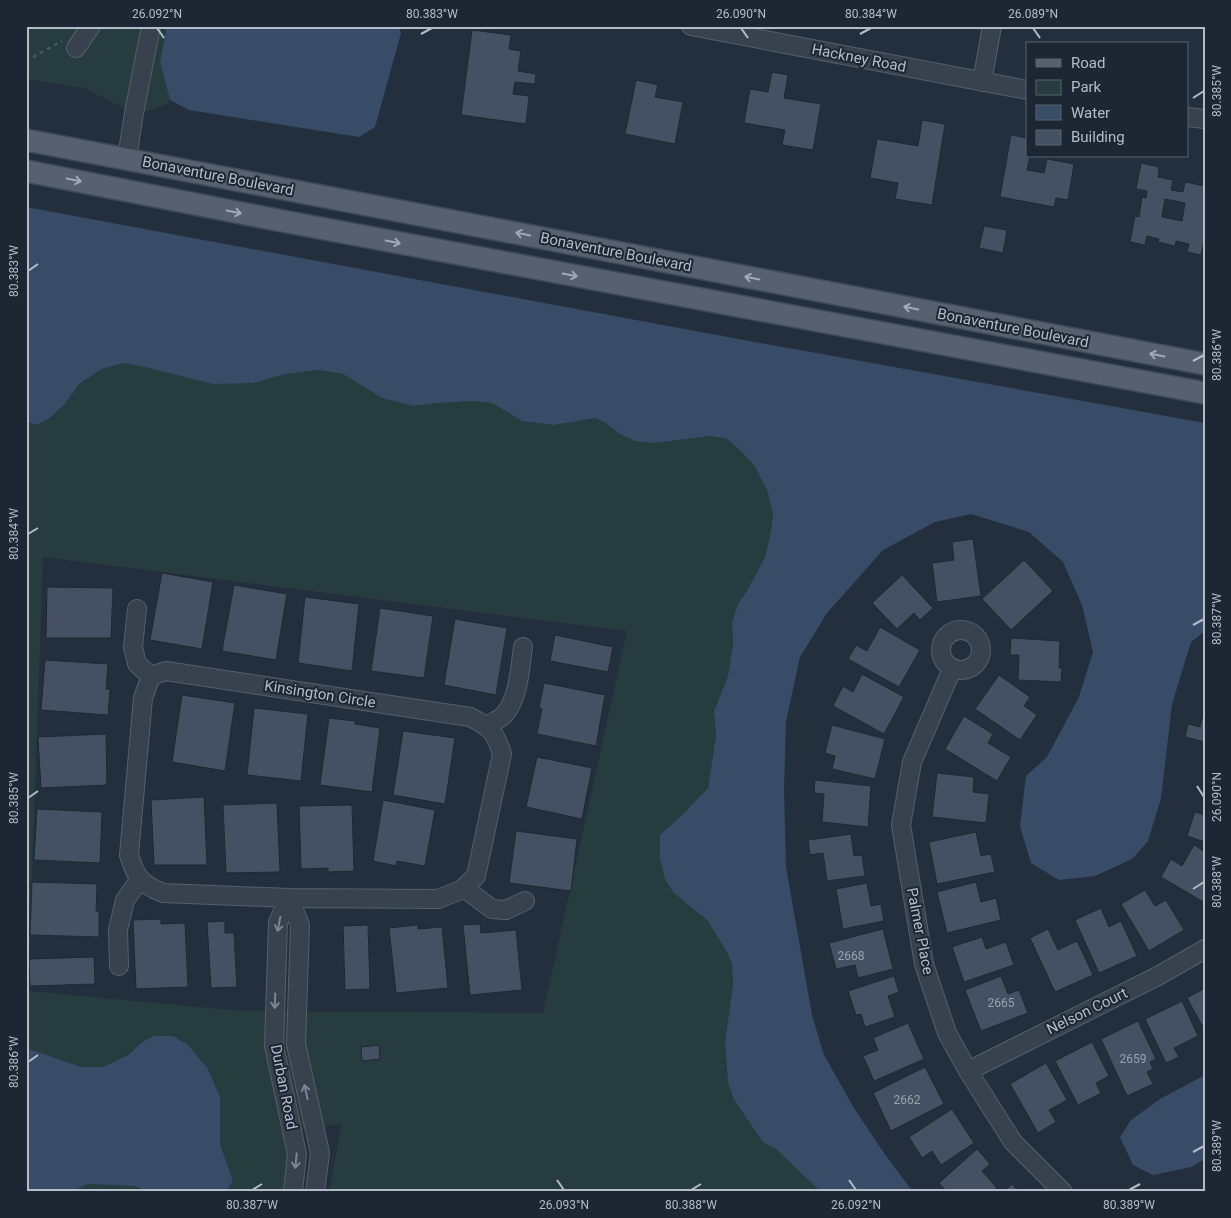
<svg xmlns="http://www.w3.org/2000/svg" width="1231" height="1218" font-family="Roboto,sans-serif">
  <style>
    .green { fill: #263c3f; fill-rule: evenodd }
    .water { fill: #394c67 }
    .building { fill: #455162; stroke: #1f2835; fill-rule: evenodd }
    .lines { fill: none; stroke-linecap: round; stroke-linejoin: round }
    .minor-casing { stroke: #565f6c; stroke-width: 20 }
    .major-casing { stroke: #414a57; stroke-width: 24 }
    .path { stroke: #44595c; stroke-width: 2.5; stroke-dasharray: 4 4; stroke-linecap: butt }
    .minor { stroke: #38414e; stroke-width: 18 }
    .major { stroke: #56606e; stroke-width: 21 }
    .oneway { stroke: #a1aab7 }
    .oneway2 { stroke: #7c8592 }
    .ticks { fill: none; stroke: #b4bcc9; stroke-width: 2 }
    .labels { text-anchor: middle; stroke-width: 4; stroke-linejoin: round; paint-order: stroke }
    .number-label { font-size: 12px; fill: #98a1af }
    .street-label { font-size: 15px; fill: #b4bcc9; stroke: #1d2633 }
    .neatline { fill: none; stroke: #b4bcc9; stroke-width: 2 }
    .ticks-label { font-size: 12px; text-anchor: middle; fill: #b4bcc9 }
  </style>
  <rect width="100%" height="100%" fill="#242f3e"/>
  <!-- green -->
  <path class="green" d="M26,26h141l-7,36 10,38 -4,5 -30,9 -52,-26 -58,-9z
    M123,363l130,20 33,-9 31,-4 26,4 39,24 31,8 24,-3 35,-2 20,2 30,18 31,4 43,-7 11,6 13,10 35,9 56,-7 16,3 15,13 13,15 12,23 6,25 -2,17 -6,25 -18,34 -9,13 -6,18 1,21 -5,33 -14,35 2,25 -8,52 -26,27 -22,20 34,73 13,12 20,32 5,12 1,21 -8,57 3,41 6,17 29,42 14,8 44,42h-492l13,-69 -49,9v60h-67l7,-11 -13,-37v-47l-78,-55c-11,10 -24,23 -40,25 -24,5 -53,-10 -76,-19v-628l4,3 7,2 14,-8 14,-13 14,-20 23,-15zM43,557l584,74 -84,382 -301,-2 -214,-20z
    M88,1184l46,2 17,6h-80z"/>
  <!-- water -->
  <path class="water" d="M167,26h232l2,7 -26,94 -16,10 -170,-27 -19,-10 -10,-38z
    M26,207l723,134 456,82v208l-14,11 -19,62 -11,94 -13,43 -16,18 -37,17 -36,4 -28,-17 -11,-37 6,-50 21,-19 32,-60 14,-45 -11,-47 -19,-43 -34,-30 -58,-18 -36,8 -52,28 -56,63 -27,44 -14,64 -2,68 2,78 26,148 12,40 30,53 30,45 29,39h-92l-44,-42 -14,-8 -29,-42 -6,-17 -3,-41 8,-57 -1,-21 -5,-12 -20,-32 -33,-27 -9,-14 -5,-21v-23l22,-20 26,-27 8,-52 -2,-25 14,-35 5,-33 -1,-21 6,-18 9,-13 18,-34 6,-25 2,-17 -6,-25 -12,-23 -13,-15 -15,-13 -16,-3 -56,7 -20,-2 -15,-7 -13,-10 -11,-6 -43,7 -31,-4 -30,-18 -20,-2 -35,2 -24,3 -31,-8 -39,-24 -26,-4 -31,4 -33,9 -40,1 -68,-17 -22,-4 -21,6 -23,15 -14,20 -14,13 -14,8 -7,-2 -4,-3z
    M154,1036h19l15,9 20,24 12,28v47l13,37 -7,11h-75l-17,-6 -46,-2 -17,8h-45v-144l55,19h22l25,-12 14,-13z
    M1205,1075v84l-14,8 -38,8 -20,-10 -13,-28 11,-17 29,-21z"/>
  <!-- building -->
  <path class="building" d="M472,30l39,5 -2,14 12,2 -3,20 18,3 -1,10 -20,-2 -2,12 16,2 -3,28 -65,-9z
    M772,72l16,3 -4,23 37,6 -8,46 -31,-5 3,-15 -41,-7 6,-34 18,3z
    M636,80l22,5 -3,12 28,5 -8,42 -50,-10z
    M922,120l23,4 -13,81 -37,-6 3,-16 -28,-5 7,-39 41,7z
    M1011,135l16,3v18h3l-3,14 17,3 3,-14 27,5 -6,36 -12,-2 -2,9 -54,-10z
    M1141,163l18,4 -1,10 15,3 -2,10 12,2 2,-10 20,4v50l-4,19 -14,-3 2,-8 -13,-3 -1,5 -17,-4 1,-3 -12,-3 -2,9 -15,-3 5,-26 4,1 3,-20 4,1 1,-7 -11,-2zM1165,199l20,4 -3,18 -20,-4z
    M984,226l23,4 -4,23 -24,-5z
    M973,539l8,57 -44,6 -5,-39 22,-3 -2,-18z
    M1024,560l29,31 -42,39 -29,-31z
    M162,573l51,9 -11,67 -52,-9z
    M902,575l31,33 -13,12 -6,-7 -17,16 -25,-26z
    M234,585l53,9 -11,66 -54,-9z
    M47,587l66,1 -2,50h-65z
    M305,597l54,7 -7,67 -54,-8z
    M380,608l53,8 -9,62 -53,-7z
    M455,619l52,9 -11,67 -52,-10z
    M880,627l40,23 -21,37 -51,-28 8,-14 11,6z
    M555,635l58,12 -5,25 -58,-11z
    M1011,638l49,3 -1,27h3l-1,14 -43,-2 1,-25h-9z
    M45,660l63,4 -2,25h4l-2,26 -67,-5z
    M862,674l42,23 -20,37 -51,-28 10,-20 10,6z
    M999,675l31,22 -6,9 13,9 -17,25 -45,-31z
    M544,683l61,12 -9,51 -59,-12 5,-25 -3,-1z
    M182,695l53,8 -10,68 -53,-9z
    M1205,705v37l-20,-5 3,-13 12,3z
    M254,708l54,6 -7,67 -54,-6z
    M964,716l29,18 -5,9 23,14 -14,24 -52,-32z
    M329,718l26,3v3l25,4 -8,64 -52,-7z
    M832,725l53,14 -10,40 -43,-10 3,-13 -10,-3z
    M403,731l52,7 -10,66 -52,-9z
    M106,734l1,51 -66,3 -3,-51z
    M537,757l55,11 -10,51 -56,-12z
    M937,773l37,4 -1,15 16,2 -3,29 -54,-6z
    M1205,776v16l-3,-1z
    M815,780l56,6 -3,41 -46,-5 2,-28 -10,-1z
    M204,797l3,68h-53l-3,-65z
    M383,800l52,10 -10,56 -28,-5 -1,5 -23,-5z
    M277,803l3,69 -54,1 -3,-68z
    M352,805l2,66 -26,1v-4l-27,1 -2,-63z
    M37,809l65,3 -2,51 -66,-3z
    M1195,812l10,3v27l-18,-6z
    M516,831l61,8 -6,52 -62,-8z
    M976,832l5,24 10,-2 4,18 -58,12 -8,-42z
    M851,834l3,22 8,-1 3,21 -38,5 -4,-28 -13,2 -2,-15z
    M1194,845l11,7v51l-44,-26 10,-18 11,7z
    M32,882l65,2 -1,27h3v26l-69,-2z
    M976,882l5,20 15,-4 5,22 -54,13 -10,-41z
    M867,883l4,23 10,-2 3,17 -41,8 -7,-40z
    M1145,890l10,16 11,-6 18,30 -35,21 -28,-47z
    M1101,908l8,19 12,-6 16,35 -38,17 -24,-53z
    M161,919v5l24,-1 3,64 -52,2 -3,-69z
    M225,921v12h9l3,54 -26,1 -4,-66z
    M480,924l1,9 35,-3 6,60 -52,5 -7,-70z
    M368,925l2,64 -25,1 -2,-64z
    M418,925v4l24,-2 6,61 -52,5 -7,-65z
    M883,929l10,40 -35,9 -3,-13 -19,4 -7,-26z
    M1048,929l10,21 19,-9 16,34 -38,17 -25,-54z
    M982,937l4,12 20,-7 8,23 -50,17 -12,-35z
    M94,957l1,27 -65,2 -1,-27z
    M894,976l5,16 -11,4 7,21 -30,10 -4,-13 -5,1 -8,-24z
    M1001,976l7,18 11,-4 9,23 -47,18 -16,-41z
    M1205,988v43l-18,-33z
    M1182,1001l16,35 -24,12 5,9 -13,6 -21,-44z
    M1138,1021l18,38 -6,3 3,7 -6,3 6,12 -26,12 -26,-57z
    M908,1023l16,36 -50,22 -11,-25 15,-6 -5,-12z
    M1092,1042l17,34 -13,7 5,10 -23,12 -23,-44z
    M379,1045l1,14 -18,2 -1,-14z
    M1046,1063l21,37 -18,10 7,12 -18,11 -28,-49z
    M925,1067l19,37 -53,27 -18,-38z
    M952,1109l22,34 -33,22 -9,-14 -10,7 -13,-21z
    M977,1149l13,15 -8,7 15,17 -5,4h-45l-8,-9z
    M1012,1184l7,8h-15z"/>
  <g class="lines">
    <!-- minor casing -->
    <g class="minor-casing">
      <path id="minor" d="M691,26l336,64
        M76,48l15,-22
        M982,82l10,-56
        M1187,117l18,2
        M127,158l7,-45 17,-87
        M137,609l-4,38 4,17 14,12
        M941 650a20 20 0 1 1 40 0a20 20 0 1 1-40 0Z
        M952,669l-40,93 -11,63 23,139 23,69 21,38 45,71 50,50
        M166,671l304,46c20,10 25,14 32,37l-26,122 -15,14 -23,9 -149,-1 -126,-5c-22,-9 -27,-15 -34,-38l14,-157 8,-22z
        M487,726c6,-4 13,-7 17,-11 15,-17 16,-47 19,-68
        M464,888l28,21 14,1 19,-9
        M289,898l-11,24 -4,124 23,108 -4,38
        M289,898l11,27 -4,119 24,109 -5,39
        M119,966l-1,-36 7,-30 15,-21
        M968,1071l190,-95 47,-27"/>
    </g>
    <!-- major casing -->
    <g class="major-casing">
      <path id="major" d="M26,140l1179,224
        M26,171l251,49 928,173"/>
    </g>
    <!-- path -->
    <path class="path" d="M26,61l36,-20"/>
    <!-- minor -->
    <use href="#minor" class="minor"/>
    <!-- major -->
    <use href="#major" class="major"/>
  </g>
  <!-- one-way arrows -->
  <defs><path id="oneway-shaft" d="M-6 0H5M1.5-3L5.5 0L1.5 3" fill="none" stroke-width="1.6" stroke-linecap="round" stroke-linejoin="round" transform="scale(1.25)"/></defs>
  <g class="oneway">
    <use href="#oneway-shaft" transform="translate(74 180) rotate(11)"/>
    <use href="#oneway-shaft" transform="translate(234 212) rotate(11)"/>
    <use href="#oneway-shaft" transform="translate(523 234) rotate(-169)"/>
    <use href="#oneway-shaft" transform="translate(393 242) rotate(11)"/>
    <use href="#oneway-shaft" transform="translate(570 275) rotate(11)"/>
    <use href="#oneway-shaft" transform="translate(752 278) rotate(-169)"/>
    <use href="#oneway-shaft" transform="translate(911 308) rotate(-169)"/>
    <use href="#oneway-shaft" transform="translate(1157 355) rotate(-169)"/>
  </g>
  <g class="oneway2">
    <use href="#oneway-shaft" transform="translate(279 924) rotate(101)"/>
    <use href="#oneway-shaft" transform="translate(275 1001) rotate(92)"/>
    <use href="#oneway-shaft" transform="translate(306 1092) rotate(-102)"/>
    <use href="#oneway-shaft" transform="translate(296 1161) rotate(95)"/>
  </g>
  <!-- ticks -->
  <path class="ticks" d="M157,28l7,10M741,28l7,10M1033,28l7,10M421,34l11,-6M860,34l11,-6M1193,98l11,-7M28,271l10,-7M1193,361l11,-6M28,534l10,-6M1193,625l11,-6M1197,786l7,11M28,798l10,-7M1193,889l11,-7M28,1062l10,-7M1193,1152l11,-6M557,1180l7,10M849,1180l7,10M252,1190l10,-6M691,1190l10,-6M1129,1190l11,-6"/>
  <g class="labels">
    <!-- number labels -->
    <g class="number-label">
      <text x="851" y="960">2668</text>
      <text x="1001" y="1007">2665</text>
      <text x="1133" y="1063">2659</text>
      <text x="907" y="1104">2662</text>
    </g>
    <!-- street labels -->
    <g class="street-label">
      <text transform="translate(859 58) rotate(11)" y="5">Hackney Road</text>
      <text transform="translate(218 176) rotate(11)" y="5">Bonaventure Boulevard</text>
      <text transform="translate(616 252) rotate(11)" y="5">Bonaventure Boulevard</text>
      <text transform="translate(1013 328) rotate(11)" y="5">Bonaventure Boulevard</text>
      <text transform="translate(320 694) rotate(9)" y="5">Kinsington Circle</text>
      <text transform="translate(920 931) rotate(79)" y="5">Palmer Place</text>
      <text transform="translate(1087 1011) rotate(-26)" y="5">Nelson Court</text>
      <text transform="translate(284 1087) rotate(79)" y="5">Durban Road</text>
    </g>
  </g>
  <!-- border -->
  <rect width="1231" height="1218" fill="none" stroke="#1d2633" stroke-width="55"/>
  <!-- legend -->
  <rect x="1026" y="42" width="162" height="115" fill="#1d2633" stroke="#59626f"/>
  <rect x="1036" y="59" width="25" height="8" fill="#56606e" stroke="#59626f"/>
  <text x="1071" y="68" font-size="15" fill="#b4bcc9">Road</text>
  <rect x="1036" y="80" width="25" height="15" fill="#263c3f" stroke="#59626f"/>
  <text x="1071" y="92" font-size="15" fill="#b4bcc9">Park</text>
  <rect x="1036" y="105" width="25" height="15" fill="#394c67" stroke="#59626f"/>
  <text x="1071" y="118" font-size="15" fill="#b4bcc9">Water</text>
  <rect x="1036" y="130" width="25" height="15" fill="#455162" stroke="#59626f"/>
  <text x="1071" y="142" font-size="15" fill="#b4bcc9">Building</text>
  <rect x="28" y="28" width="1176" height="1162" class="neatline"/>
  <g class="ticks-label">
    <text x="157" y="18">26.092°N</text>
    <text x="432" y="18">80.383°W</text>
    <text x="741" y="18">26.090°N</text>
    <text x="871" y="18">80.384°W</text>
    <text x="1033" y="18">26.089°N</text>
    <text transform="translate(1217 91) rotate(-90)" y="4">80.385°W</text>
    <text transform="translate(14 271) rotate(-90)" y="4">80.383°W</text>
    <text transform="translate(1217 355) rotate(-90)" y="4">80.386°W</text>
    <text transform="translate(14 534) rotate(-90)" y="4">80.384°W</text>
    <text transform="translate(1217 619) rotate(-90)" y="4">80.387°W</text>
    <text transform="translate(1217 797) rotate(-90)" y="4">26.090°N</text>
    <text transform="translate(14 798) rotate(-90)" y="4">80.385°W</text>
    <text transform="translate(1217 882) rotate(-90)" y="4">80.388°W</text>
    <text transform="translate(14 1062) rotate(-90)" y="4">80.386°W</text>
    <text transform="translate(1217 1146) rotate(-90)" y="4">80.389°W</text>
    <text x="252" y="1209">80.387°W</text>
    <text x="564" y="1209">26.093°N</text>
    <text x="691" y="1209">80.388°W</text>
    <text x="856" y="1209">26.092°N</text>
    <text x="1129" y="1209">80.389°W</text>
  </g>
</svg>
